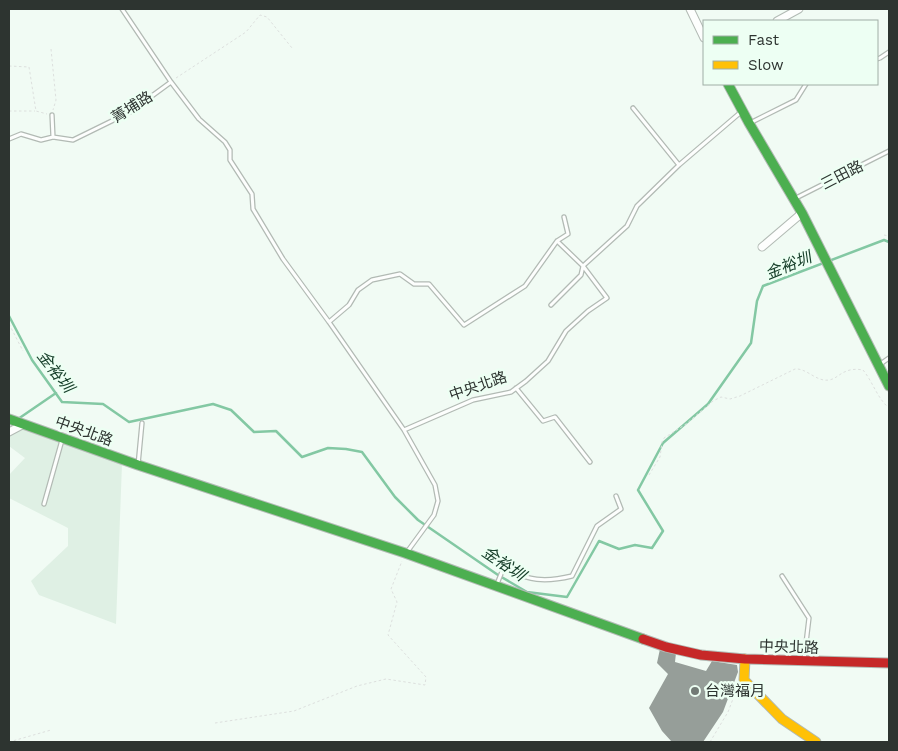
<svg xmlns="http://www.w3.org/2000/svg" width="898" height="751" font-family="'Work Sans','Noto Sans TC',sans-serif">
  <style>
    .built { fill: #dff0e4 }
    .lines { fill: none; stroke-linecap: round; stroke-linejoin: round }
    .stream { stroke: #83c8a3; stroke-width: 2.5 }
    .building { fill: #969e99 }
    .lane-casing { stroke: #b2bab4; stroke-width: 5.5 }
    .street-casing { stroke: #b2bab4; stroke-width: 9 }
    .fast-casing { stroke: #b2bab4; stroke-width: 11 }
    .slow-casing { stroke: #b2bab4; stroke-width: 11 }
    .jam-casing { stroke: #b2bab4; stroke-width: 11 }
    .path { stroke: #dde0de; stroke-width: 1; stroke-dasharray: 2.5 2.5; stroke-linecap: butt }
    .lane { stroke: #fdfefd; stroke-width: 3 }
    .street { stroke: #fdfefd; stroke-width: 7 }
    .fast { stroke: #4caf50; stroke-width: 9 }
    .slow { stroke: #ffc107; stroke-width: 9 }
    .jam { stroke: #c62828; stroke-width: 9 }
    .poi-dot { fill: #727a75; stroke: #edfff3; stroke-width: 2 }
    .labels { text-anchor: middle; stroke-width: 5; stroke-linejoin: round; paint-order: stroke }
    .street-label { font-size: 15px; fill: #2d3430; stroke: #edfff3 }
    .poi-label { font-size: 15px; fill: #2d3430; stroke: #edfff3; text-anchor: start }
    .water-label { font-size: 16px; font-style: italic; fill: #19412c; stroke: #edfff3 }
  </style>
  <rect width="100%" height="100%" fill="#f1fbf4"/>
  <!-- built -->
  <path class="built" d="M9,425l113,39 -6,160 -77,-29 -8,-14 37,-35v-18l-59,-30v-23l16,-17 -16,-12z"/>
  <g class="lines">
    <!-- stream -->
    <path class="stream" d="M9,316l23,44 30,42 41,2 26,18 84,-18 18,6 23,22 22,-1 26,26 26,-9 18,1 16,3 33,45 23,23 80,55 29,17 40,5 32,-56 20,8 16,-4 17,3 11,-17 -25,-41 25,-47 45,-39 43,-61 6,-42 6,-15 121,-46 5,2
      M18,419l38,-26"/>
  </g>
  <!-- building -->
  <path class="building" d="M660,649l16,4 -1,9 31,9 6,-10 25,4 1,7 -15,40 -20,30h-31l-10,-11 -13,-23 19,-34 -11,-11z"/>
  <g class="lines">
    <!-- lane casing -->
    <g class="lane-casing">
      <path id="lane" d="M122,9l49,73 28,37 26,23 5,8v10l22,34 1,15 30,50 46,63 75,108 31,55 3,16 -4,14 -27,37
        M877,59l3,-1 9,-6
        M633,108l46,57
        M52,115l1,22
        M750,123l46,-23 10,-16
        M9,139l12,-5 20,6 12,-3 20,3 57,-28 41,-30
        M794,199l95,-48
        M557,241l11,-7 -4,-17
        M329,322l20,-17 9,-15 14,-10 28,-6 14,10h15l35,41 61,-39 32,-45 26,25 -2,9 -30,30
        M879,365l10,-7
        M516,388l27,33 12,-4 35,45
        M404,430l69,-30 38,-8 15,-11 22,-20 18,-30 22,-20 19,-13 -24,-32 44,-40 10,-20 42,-41 62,-53
        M138,465l4,-42
        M44,504l18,-64
        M782,576l27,42 -5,42
        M497,584l6,-15c27,11 40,14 69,7l25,-50 24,-17 -5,-13"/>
    </g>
    <!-- street casing -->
    <g class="street-casing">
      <path id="street" d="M690,9l14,29
        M777,21l22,-12
        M762,247l40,-34
        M9,432l15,-8"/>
    </g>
    <!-- fast casing -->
    <g class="fast-casing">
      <path id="fast" d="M728,84l21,39 53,90 87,173
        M9,419l129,46 267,88 238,86"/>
    </g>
    <!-- slow casing -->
    <g class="slow-casing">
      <path id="slow" d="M745,659l-1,21 38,39 34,23"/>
    </g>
    <!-- jam casing -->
    <g class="jam-casing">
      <path id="jam" d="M643,639l23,8 35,8 44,4 144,4"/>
    </g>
    <!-- path -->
    <path class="path" d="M51,49l5,51 -3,10
      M9,66l20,1 7,44 11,3
      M176,78l70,-46 14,-17 7,2 25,31
      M9,111h26
      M884,235l5,1
      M9,324l14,27
      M649,475l11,-18 2,-15 2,-4 22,-14 27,-23 8,-4 9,2 10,-3 55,-27c12,-1 21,13 34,11 7,-1 11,-7 18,-9 4,-2 11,-2 16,-1 10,12 14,28 26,38
      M215,723l79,-12 63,-25 29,-7 39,6 1,-8 -38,-42 9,-33 -6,-13 11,-28
      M9,742l42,-12
      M710,742l18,-30 8,-21 3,-4"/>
    <!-- lane -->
    <use href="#lane" class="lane"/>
    <!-- street -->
    <use href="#street" class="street"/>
    <!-- fast -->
    <use href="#fast" class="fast"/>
    <!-- slow -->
    <use href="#slow" class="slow"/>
    <!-- jam -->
    <use href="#jam" class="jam"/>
  </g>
  <!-- markers -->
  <circle class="poi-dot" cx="695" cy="691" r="5"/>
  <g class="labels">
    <!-- street labels -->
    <g class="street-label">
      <text transform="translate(132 107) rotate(-32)" y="5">菁埔路</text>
      <text transform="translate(842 175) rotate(-27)" y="5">三田路</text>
      <text transform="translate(478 386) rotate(-19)" y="5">中央北路</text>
      <text transform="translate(84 431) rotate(20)" y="5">中央北路</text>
      <text transform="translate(789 647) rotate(2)" y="5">中央北路</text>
    </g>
    <!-- poi labels -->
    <g class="poi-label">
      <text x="705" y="696">台灣福月</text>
    </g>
    <!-- water labels -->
    <g class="water-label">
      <text transform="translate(788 265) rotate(-22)" y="6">金裕圳</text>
      <text transform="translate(56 371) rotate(52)" y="6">金裕圳</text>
      <text transform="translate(504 563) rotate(34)" y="6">金裕圳</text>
    </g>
  </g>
  <!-- border -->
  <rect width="898" height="751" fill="none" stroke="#2d3430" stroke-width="20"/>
  <!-- legend -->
  <rect x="703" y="20" width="175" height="65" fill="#edfff3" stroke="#a0aea5"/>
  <rect x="713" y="36" width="25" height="8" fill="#4caf50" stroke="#a0aea5"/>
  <text x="748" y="45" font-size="15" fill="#2d3430">Fast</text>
  <rect x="713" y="61" width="25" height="8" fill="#ffc107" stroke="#a0aea5"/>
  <text x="748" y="70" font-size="15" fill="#2d3430">Slow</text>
</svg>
